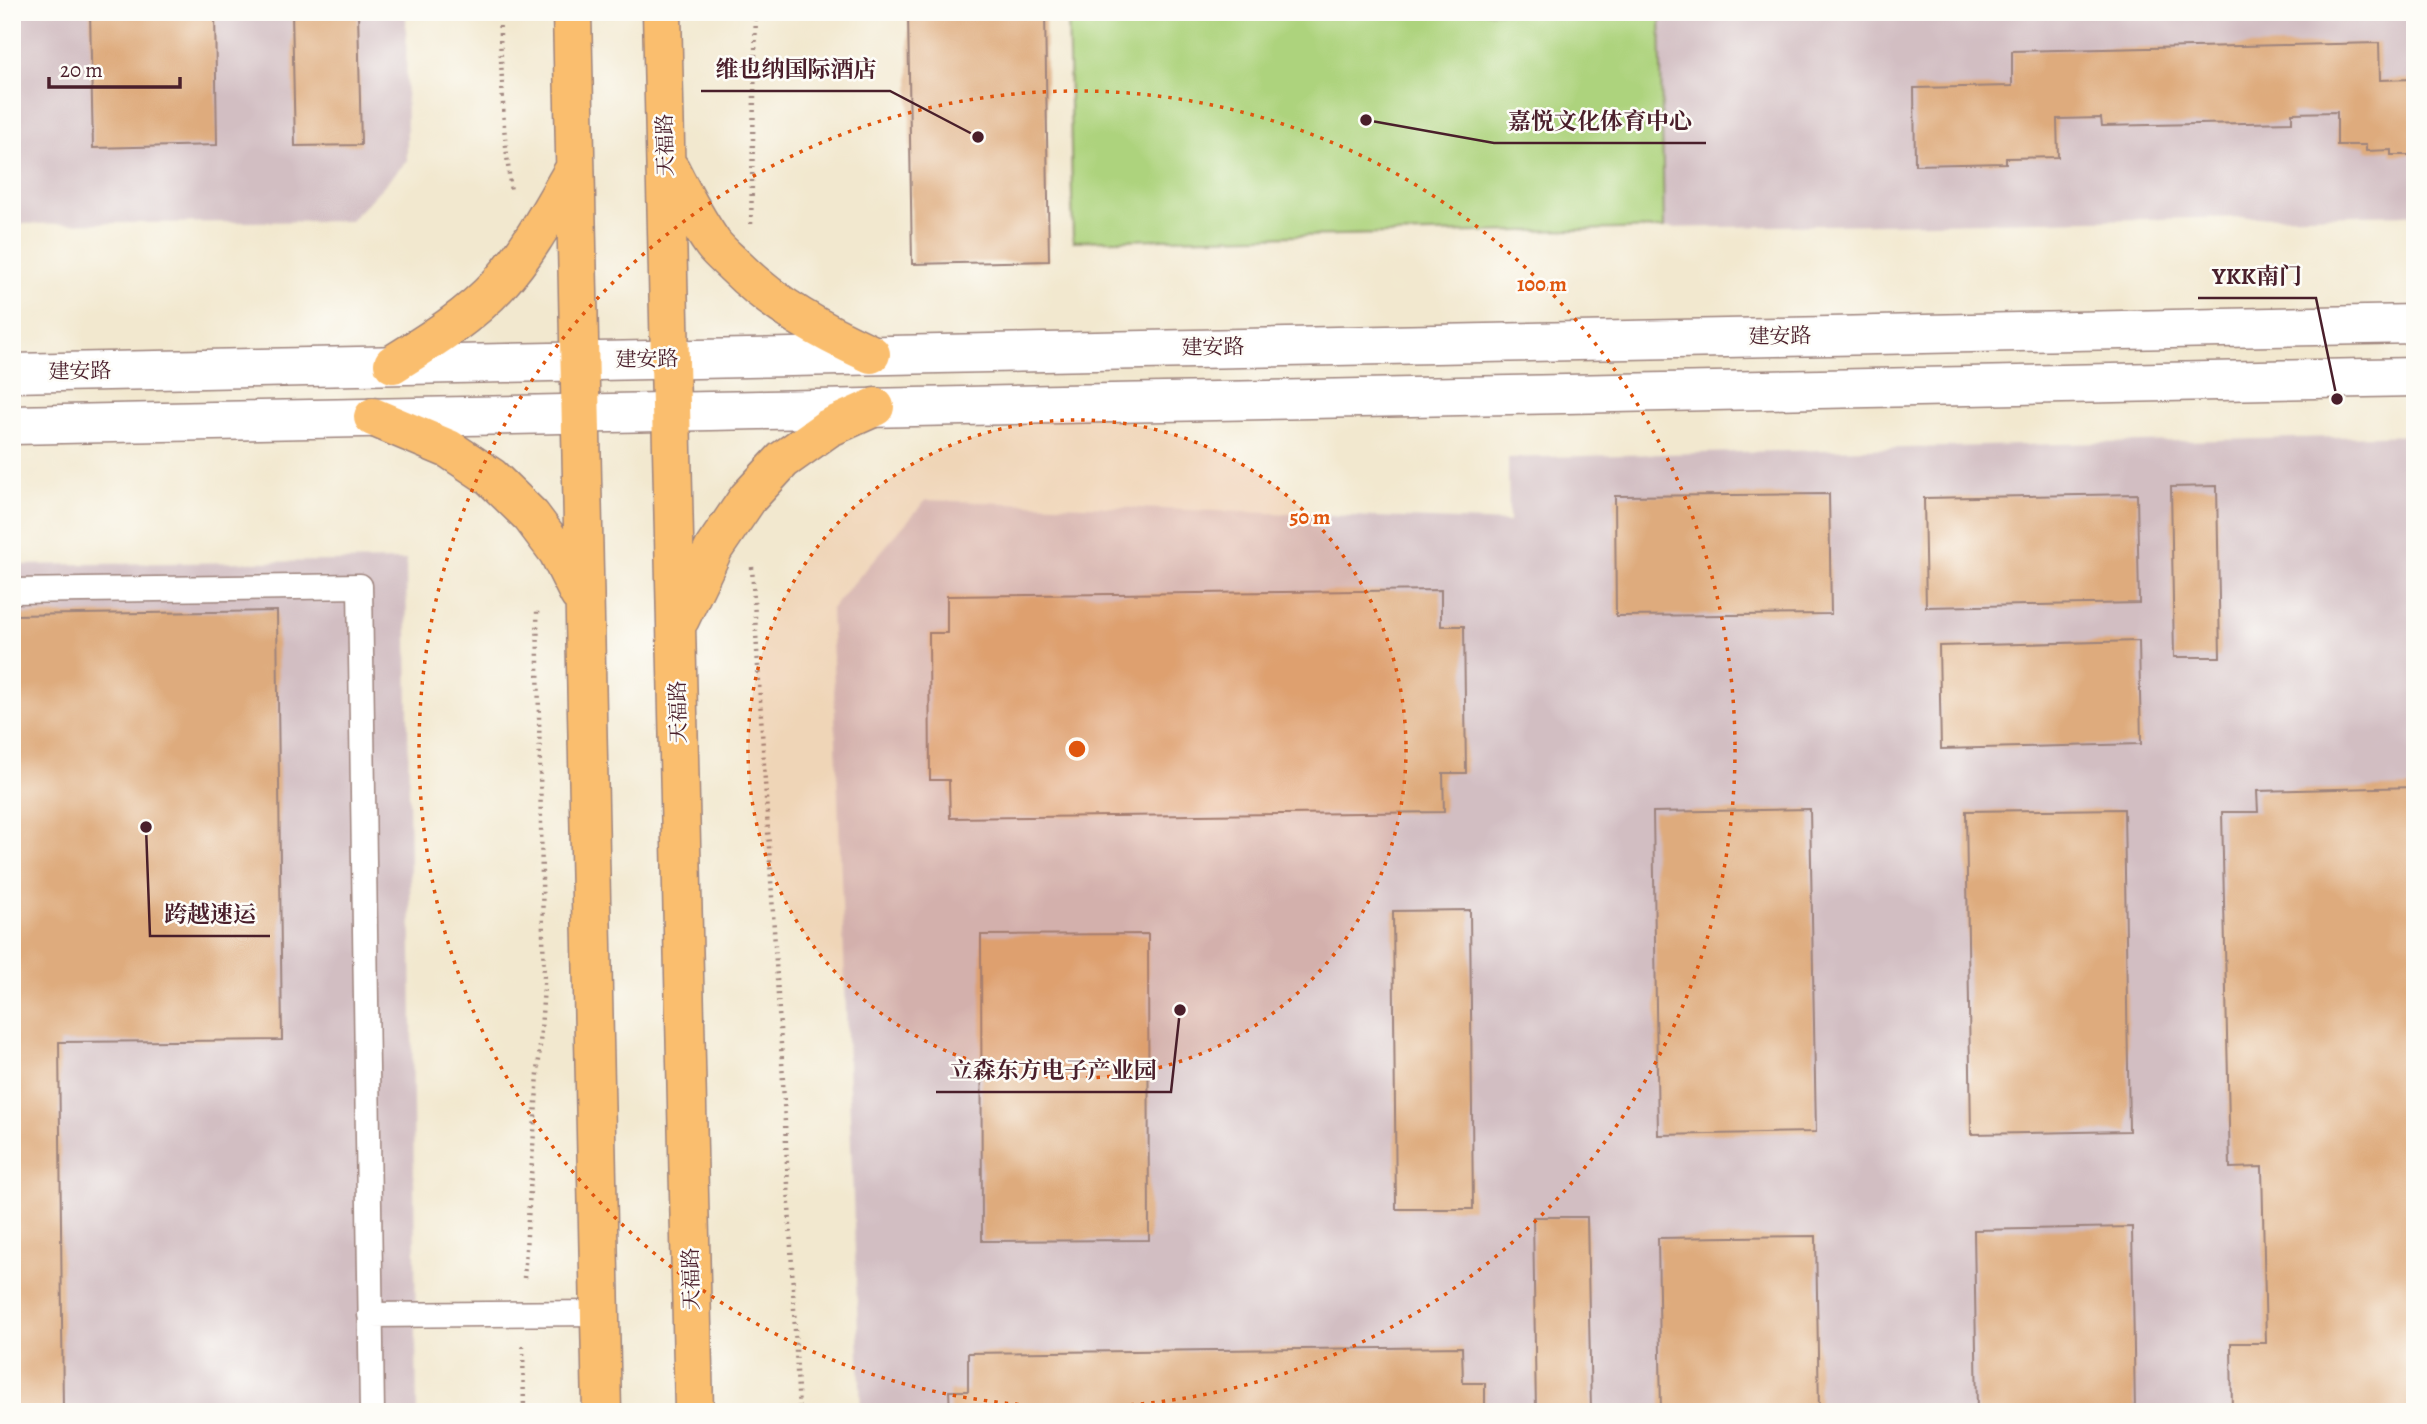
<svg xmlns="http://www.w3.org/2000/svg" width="2427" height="1424" font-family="Alegreya,'Noto Serif SC',serif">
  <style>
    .industrial { fill: #d2bec2 }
    .green { fill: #add37d; stroke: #7c7954; stroke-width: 2 }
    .building { fill: #deab7d }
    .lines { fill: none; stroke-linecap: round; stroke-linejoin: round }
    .service-casing { stroke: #9e847d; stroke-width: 27 }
    .tertiary-casing { stroke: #9e847d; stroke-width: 41 }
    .primary-casing { stroke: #9e847d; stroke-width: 41 }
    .path { stroke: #9e847d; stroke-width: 4.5; stroke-dasharray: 2 5; stroke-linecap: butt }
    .service { stroke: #fff; stroke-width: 24 }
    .tertiary { stroke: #fff; stroke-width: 38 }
    .primary { stroke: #fabe6e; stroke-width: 38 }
    .ring { fill: none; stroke: #e0560e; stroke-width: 3.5; stroke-dasharray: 3.5 7 }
    .labels { text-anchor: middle; stroke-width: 5; stroke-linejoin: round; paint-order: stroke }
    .street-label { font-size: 21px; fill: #4a1f2b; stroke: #fdfcf7 }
    .centre { fill: #e0560e; stroke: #fdfcf7; stroke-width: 3.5 }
    .ring-label { font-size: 21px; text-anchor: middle; font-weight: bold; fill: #e0560e; stroke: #fdfcf7; stroke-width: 5; stroke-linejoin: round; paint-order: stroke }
    .leader { fill: none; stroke: #4a1f2b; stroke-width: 2.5 }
    .callout-dot { fill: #4a1f2b; stroke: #fdfcf7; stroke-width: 2.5 }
    .callout-label { font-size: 23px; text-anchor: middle; font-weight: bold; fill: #4a1f2b; stroke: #fdfcf7; stroke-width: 5; stroke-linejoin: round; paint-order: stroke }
  </style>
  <rect width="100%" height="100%" fill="#fdfcf7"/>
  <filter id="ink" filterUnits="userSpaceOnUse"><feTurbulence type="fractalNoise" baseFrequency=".0143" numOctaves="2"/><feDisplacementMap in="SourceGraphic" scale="14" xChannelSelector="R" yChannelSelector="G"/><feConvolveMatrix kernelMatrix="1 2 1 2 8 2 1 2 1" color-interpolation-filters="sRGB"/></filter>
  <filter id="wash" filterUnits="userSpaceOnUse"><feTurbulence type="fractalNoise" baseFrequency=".00686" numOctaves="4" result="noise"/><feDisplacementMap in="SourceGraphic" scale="28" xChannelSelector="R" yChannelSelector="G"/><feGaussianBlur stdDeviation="1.57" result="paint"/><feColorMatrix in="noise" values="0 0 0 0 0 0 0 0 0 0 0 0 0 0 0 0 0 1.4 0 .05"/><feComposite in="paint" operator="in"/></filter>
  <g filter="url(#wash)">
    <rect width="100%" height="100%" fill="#f2e8cf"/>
    <!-- industrial -->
    <path class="industrial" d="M12,12h394l1,149 -57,60 -338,3z
      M1660,12h755v202l-751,14z
      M2415,435v977h-1554l-30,-803 95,-109 583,22 -1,-64z
      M406,560l11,852h-405v-847z"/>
    <!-- green -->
    <path class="green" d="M1068,12h592l4,216 -591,13z"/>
    <g id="blocks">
      <!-- building -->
      <path class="building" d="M90,12h125l2,133 -124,3z
        M292,12h66l3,133 -66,1z
        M908,12h137l4,249 -137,3z
        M2379,43l1,37 35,-1v76h-24v-5l-25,1v-6h-29v-33l-45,1v9l-190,4 -1,-8 -44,1 1,38 -52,1v5l-91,2 -1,-77 98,-2v-35z
        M2217,486l3,171h-46l-3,-170z
        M1829,494l2,120 -215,2 -1,-120z
        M2137,494l2,109 -213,4 -2,-109z
        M1441,590v36h23l2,147h-23l1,39 -494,6 -1,-38h-19l-1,-147h18v-37z
        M277,611l5,429 -223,2 4,370h-51v-797z
        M2139,641l2,103 -200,5 -2,-103z
        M2415,787v625h-183l-1,-69h35l-4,-176 -32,1 -8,-356h36l-1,-21z
        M1810,809l6,323 -158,3 -5,-323z
        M2124,809l5,322 -158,3 -5,-323z
        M1470,910l3,299h-77l-3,-298z
        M1148,934l1,306 -167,1 -1,-306z
        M1533,1217h54l4,195h-55z
        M2132,1227l3,185h-158l-3,-182z
        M1816,1236l3,176h-158l-3,-174z
        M1462,1347l1,36h22v29h-535l-1,-21h19v-38z"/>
    </g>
  </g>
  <g filter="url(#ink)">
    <use href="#blocks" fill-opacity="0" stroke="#9e847d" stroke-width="2"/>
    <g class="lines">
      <!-- service casing -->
      <g class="service-casing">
        <path id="service" d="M12,591l348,-5 12,826
          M370,1315l230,-2"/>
      </g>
      <!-- tertiary casing -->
      <g class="tertiary-casing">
        <path id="tertiary" d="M12,373l2403,-49
          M12,425l2403,-48"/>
      </g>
      <!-- primary casing -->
      <g class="primary-casing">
        <path id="primary" d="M572,12l30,1400
          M662,12l32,1400
          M670,169c13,26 26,51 43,75 6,8 15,15 23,23 39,39 85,64 135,87
          M393,364c37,-23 76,-47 106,-80 31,-34 53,-77 76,-116
          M373,417l76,32 42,28 40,39 27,36 21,42
          M680,619l34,-71 34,-50 35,-38 45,-32 47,-21"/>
      </g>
      <!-- path -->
      <path class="path" d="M499,12l5,115 7,66
        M751,224l5,-212
        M752,567l30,494 17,351
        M524,1278l20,-292 -7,-377
        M523,1346l1,66"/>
      <!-- service -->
      <use href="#service" class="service"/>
      <!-- tertiary -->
      <use href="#tertiary" class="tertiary"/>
      <!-- primary -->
      <use href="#primary" class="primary"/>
    </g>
  </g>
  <!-- distance rings -->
  <circle cx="1077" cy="749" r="329" fill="#e0560e" fill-opacity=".12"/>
  <g class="ring">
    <circle cx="1077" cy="749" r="329"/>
    <circle cx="1077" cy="749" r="658"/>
  </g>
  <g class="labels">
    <!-- street labels -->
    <g class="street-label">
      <text transform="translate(665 145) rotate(-91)" y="7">天福路</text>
      <text transform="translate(1780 336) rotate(-1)" y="7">建安路</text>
      <text transform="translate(1213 347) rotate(-1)" y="7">建安路</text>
      <text transform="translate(647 359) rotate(-1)" y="7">建安路</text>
      <text transform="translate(80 371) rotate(-1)" y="7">建安路</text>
      <text transform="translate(678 712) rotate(-91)" y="7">天福路</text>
      <text transform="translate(691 1279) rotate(-91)" y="7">天福路</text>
    </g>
  </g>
  <circle cx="1077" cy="749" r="10" class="centre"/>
  <g class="ring-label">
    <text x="1542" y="291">100 m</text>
    <text x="1310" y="524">50 m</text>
  </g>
  <!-- callouts -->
  <path class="leader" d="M978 137L890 91H701M1366 120L1494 143H1706M2337 399L2316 298H2198M146 827L150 936H270M1180 1010L1171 1092H936"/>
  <g class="callout-dot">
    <circle cx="978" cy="137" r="7"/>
    <circle cx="1366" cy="120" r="7"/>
    <circle cx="2337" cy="399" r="7"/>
    <circle cx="146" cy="827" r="7"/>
    <circle cx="1180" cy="1010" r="7"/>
  </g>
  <g class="callout-label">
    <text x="796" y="77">维也纳国际酒店</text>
    <text x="1600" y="129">嘉悦文化体育中心</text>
    <text x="2257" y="284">YKK南门</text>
    <text x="210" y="922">跨越速运</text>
    <text x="1053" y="1078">立森东方电子产业园</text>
  </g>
  <!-- margin -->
  <rect width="2427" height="1424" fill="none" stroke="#fdfcf7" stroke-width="42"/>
  <!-- scale -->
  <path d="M49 77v10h131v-10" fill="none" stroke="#4a1f2b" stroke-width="3.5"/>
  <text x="60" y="77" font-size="21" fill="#4a1f2b" stroke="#fdfcf7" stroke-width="5" paint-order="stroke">20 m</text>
</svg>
